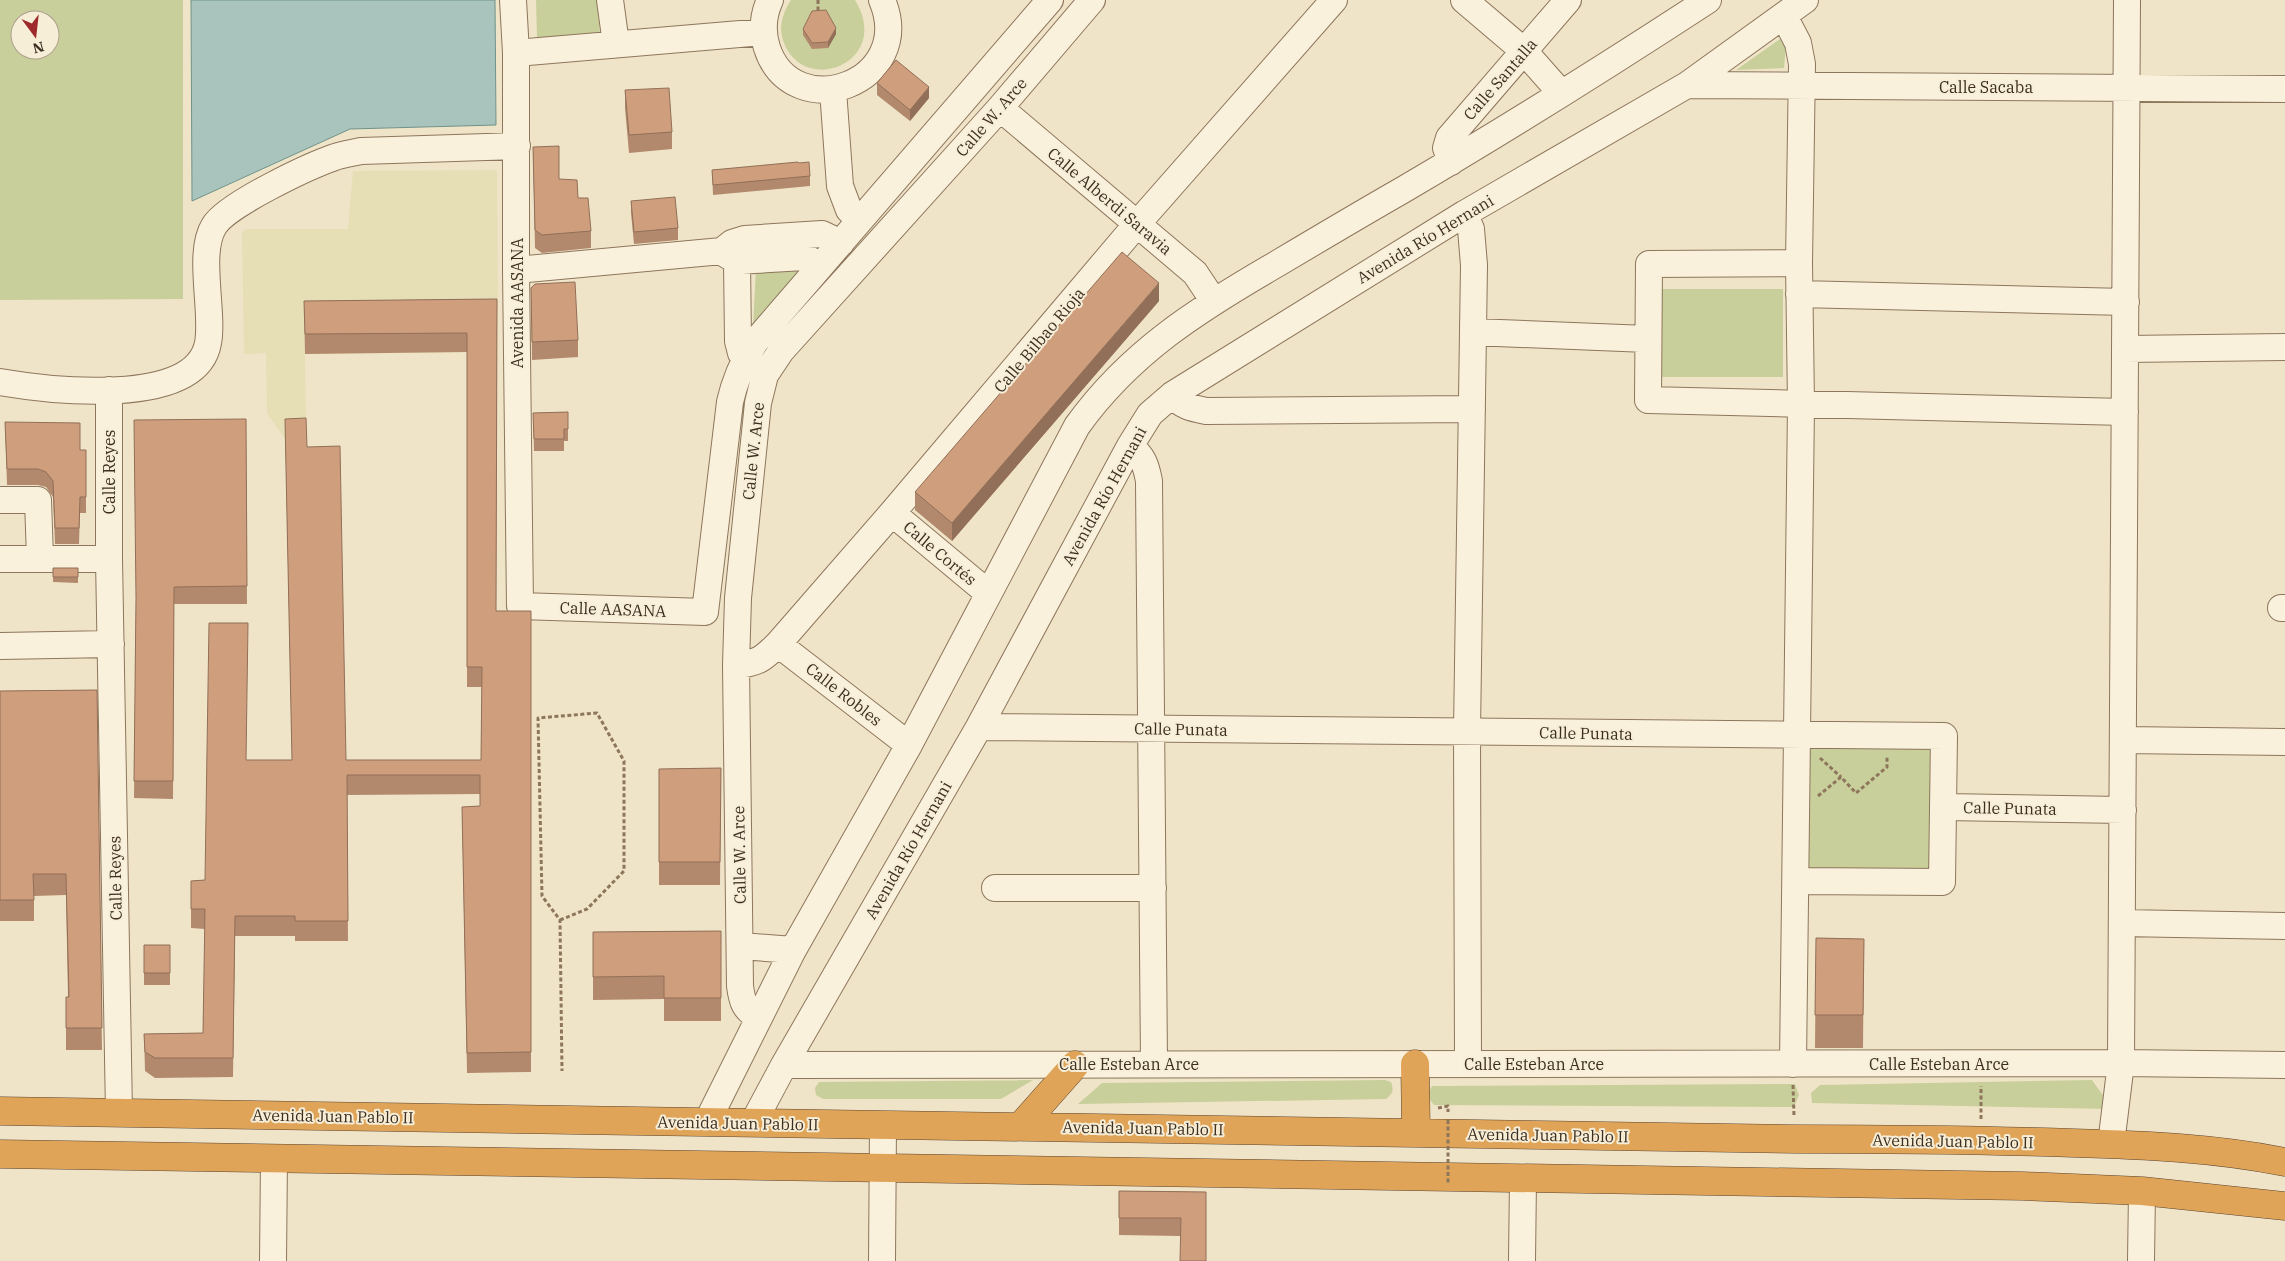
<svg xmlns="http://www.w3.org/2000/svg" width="2285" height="1261" font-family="'IBM Plex Serif',serif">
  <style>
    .farmland { fill: #e6deb5 }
    .green { fill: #c9cf9b; fill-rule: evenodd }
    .water { fill: #a9c4bc; stroke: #6f938a }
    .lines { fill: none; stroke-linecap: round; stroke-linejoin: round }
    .minor-casing { stroke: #8d765c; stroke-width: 28 }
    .highway-casing { stroke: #5b4430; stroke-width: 29 }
    .path { stroke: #8d765c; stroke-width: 3; stroke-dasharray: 4 2.5; stroke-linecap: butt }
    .minor { stroke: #faf1dc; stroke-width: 26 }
    .highway { stroke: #e0a458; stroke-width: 28 }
    .path-bridge { stroke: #8d765c; stroke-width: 3; stroke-dasharray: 4 2.5; stroke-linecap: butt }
    .wall { fill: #b2896c }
    .shaded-wall { fill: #916f58 }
    .building { fill: #cf9f7d; stroke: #916f58 }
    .labels { text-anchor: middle; stroke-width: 4; stroke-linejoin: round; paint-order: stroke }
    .street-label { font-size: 16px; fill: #3d2e20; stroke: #f7eed8 }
  </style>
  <rect width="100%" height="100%" fill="#f0e4c8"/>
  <!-- farmland -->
  <path class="farmland" d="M497,170l1,132 -2,50 -191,2 1,84 -21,1 -18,-26 -1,-60 -22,1 -2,-122 5,-3h101l5,-58z"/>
  <!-- green -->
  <path class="green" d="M0,0h183v299l-183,1zM20,20h30v30h-30z
    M536,0h61l3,34 -63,5z
    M791,0h64c38,62 -50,97 -71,43 -6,-15 -2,-29 7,-43z
    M1787,34l-3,34 -48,2z
    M806,264l-53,63 3,-60z
    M1662,289h121v88h-121z
    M1804,738h132l-1,135 -132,-1z
    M1033,1080l-32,19h-178l-7,-4 -1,-7 4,-6z
    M1385,1080l6,2c3,8 2,12 -5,17l-308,5 24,-21z
    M2092,1080l10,14 9,7 -1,8 -298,-6 -1,-10 9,-8z
    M1795,1084l4,11 -5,12 -360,-2 -7,-9 5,-10z"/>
  <!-- water -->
  <path class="water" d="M191,0h304l1,125 -146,4 -158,72z"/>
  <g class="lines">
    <!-- minor casing -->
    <g class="minor-casing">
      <path id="minor" d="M513,0l3,53v217l4,336 185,6 25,-210c5,-23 13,-40 25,-60l295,-342
        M610,0l6,44
        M770,0c-7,15 -8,32 -3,48 26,79 150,35 115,-48
        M1464,0l60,51 37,42
        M1784,16l14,27 4,21 -3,199 2,141 -8,660
        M516,53l248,-21
        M1687,85l598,4
        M833,90l7,96 9,24 11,10
        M1000,108l195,165 18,27
        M1451,162l-5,-14 3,-10 119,-138
        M1464,214l7,15 3,36 -7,466 1,333
        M722,252l15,9 67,-4 17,8
        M737,261l1,80 3,12 11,12
        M1799,263l-150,1 -1,136 477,12
        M516,270l206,-19 10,-8 13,-4 77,-5 19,9
        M1799,294l327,8
        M1473,332l174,7
        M2125,349l160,-2
        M0,382c47,8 196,27 208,-39 6,-31 -11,-90 6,-117 12,-21 95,-60 121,-69 8,-3 17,-4 26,-6l156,-5
        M109,390v169l10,554
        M1172,395c10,11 19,13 34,16l266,-2
        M1130,446c13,10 16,19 19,35l5,583
        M0,500h38l2,58
        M892,513l96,80
        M0,559h109
        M2281,608h4
        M778,644l131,101
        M0,646l111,-2
        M736,665c21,-1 28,-7 42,-21l114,-131 245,-289 197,-224
        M979,727l965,9 -2,146 -146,-1
        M2123,740l162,2
        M1944,807l179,3
        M995,888h158
        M2122,923l163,3
        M740,946l53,4
        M759,1017c-15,-7 -17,-16 -19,-31l-4,-321 2,-67 20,-195 7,-28 16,-24 219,-243 92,-108
        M784,1065l1337,-2 164,2
        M707,1122l86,-172 116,-205 168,-319c53,-74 122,-117 198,-161 42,-25 84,-50 126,-74 104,-61 206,-125 307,-191
        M753,1123l31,-58 195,-338 151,-281 20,-32 22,-19 292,-181 223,-129 118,-85
        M2111,1144l10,-81 6,-1063
        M273,1261l1,-103
        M882,1261l1,-136
        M1522,1261l1,-82
        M2141,1261l1,-70"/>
    </g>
    <!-- highway casing -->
    <g class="highway-casing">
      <path id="highway" d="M1415,1064l1,69
        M0,1111l1795,28c93,0 185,1 278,4 71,2 142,5 212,19
        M1021,1126l54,-61
        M0,1154l2023,32 119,5 143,15"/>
    </g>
    <!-- path -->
    <path class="path" d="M818,0v13
      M1820,758l21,19
      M1818,796l23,-19 15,16 31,-26v-10
      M560,920l27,-11 37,-38v-110l-27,-48 -59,5 4,178 18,24 2,151
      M1793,1085l1,31
      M1438,1108l10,-2v6
      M1981,1119v-33"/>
    <!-- minor -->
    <use href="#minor" class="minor"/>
    <!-- highway -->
    <use href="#highway" class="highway"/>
    <!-- path-bridge -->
    <path class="path-bridge" d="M1448,1120v63"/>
  </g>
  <!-- wall -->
  <path class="wall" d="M803,29l33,5 -8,14 -16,1 -9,-14z
    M877,83l52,15 -19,23 -33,-26z
    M625,90l47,42v17l-43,4 -4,-45z
    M533,147l26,32 19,19 13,33v17l-49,5 -7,-5z
    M799,163l11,13v10l-97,9 -1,-25z
    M631,201l47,27v12l-44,4 -3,-31z
    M531,288l47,52v17l-46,3z
    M497,299l-1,312h35v461l-64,1 -5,-266 18,-1v-12l-133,1 1,146h-53v-5h-60l-2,141 -78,1 -10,-7 -1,-37 59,-1 2,-104 -14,-1v-47l14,-1 42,-120h45l-7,-341 22,28 39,313h135l1,-73h-15v-335l-162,2 -1,-53z
    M1159,301l-207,240 -37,-31v-18z
    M568,412v29h-4v10h-30l-1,-38z
    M246,419l1,185h-73l-1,195 -39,-1 2,-190z
    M5,422l75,28h6v63h-6l-1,31h-24l-2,-47 -7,-10 -8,-2h-31z
    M53,568h25v15l-25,-1z
    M97,690l5,360h-36v-53h2l-2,-102 -32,1v25h-34v-230z
    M721,768l-1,117h-61v-116z
    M721,931v90h-57v-22l-71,1v-68z
    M1816,938l48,1 -1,109h-48z
    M144,945h26v40h-26z
    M1119,1191l87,1 -26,44 -61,-1z"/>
  <!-- shaded-wall -->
  <path class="shaded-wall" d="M836,28v6l-8,14v-6z
    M929,87v11l-19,23v-11z
    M1159,283v18l-207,240v-18z"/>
  <!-- building -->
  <path class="building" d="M826,10l10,18 -8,14 -16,1 -9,-14 9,-18z
    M896,60l33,27 -19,23 -33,-27z
    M669,88l3,44 -43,3 -4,-45z
    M559,146v33l18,1 1,18h10l3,33 -49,4 -7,-5 -2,-83z
    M798,162l1,1 10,-1 1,14 -97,9 -1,-15z
    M675,197l3,31 -44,4 -3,-31z
    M1122,252l37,31 -207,240 -37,-31z
    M575,282l3,58 -46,2 -1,-54 4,-4z
    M497,299l-1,312h35v441l-64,1 -5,-246 18,-1v-31h-133l1,146h-53v-5h-60l-2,142h-78l-10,-6 -1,-18 59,-1 2,-124h-14v-28l14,-1 4,-257h39l-2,137h46l-7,-341 21,-1 1,29 33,-1 6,314h135l1,-93h-15v-334l-162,1 -1,-33z
    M568,412v17h-4v10h-30l-1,-26z
    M246,419l1,167 -73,1 -1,194h-39l2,-183 -2,-178z
    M5,422l75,1v27h6v47h-6l-1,31h-24l-2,-47 -7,-9 -8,-3h-31z
    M53,568h25v9h-25z
    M97,690l5,338h-36v-31h3l-3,-123h-33l1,26h-34v-209z
    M721,768l-1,94h-61v-93z
    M721,931v67h-57v-22l-71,1v-45z
    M1816,938l48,1 -1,76h-48z
    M144,945h26v28h-26z
    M1119,1191l87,1v69h-26l1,-43h-62z"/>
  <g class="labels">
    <!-- street labels -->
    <g class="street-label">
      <text transform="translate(1500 79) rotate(-49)" y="6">Calle Santalla</text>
      <text x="1986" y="93">Calle Sacaba</text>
      <text transform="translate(991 117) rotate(-49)" y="6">Calle W. Arce</text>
      <text transform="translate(1110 201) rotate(40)" y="6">Calle Alberdi Saravia</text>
      <text transform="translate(1425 239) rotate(-31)" y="6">Avenida Río Hernani</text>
      <text transform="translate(517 303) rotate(-90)" y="6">Avenida AASANA</text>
      <text transform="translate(1039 340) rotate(-50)" y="6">Calle Bilbao Rioja</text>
      <text transform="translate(753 451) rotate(-84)" y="6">Calle W. Arce</text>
      <text transform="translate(109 472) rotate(-90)" y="6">Calle Reyes</text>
      <text transform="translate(1104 496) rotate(-61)" y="6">Avenida Río Hernani</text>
      <text transform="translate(940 553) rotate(40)" y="6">Calle Cortés</text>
      <text transform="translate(613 609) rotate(2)" y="6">Calle AASANA</text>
      <text transform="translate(844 694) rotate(38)" y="6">Calle Robles</text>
      <text transform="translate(1181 729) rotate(1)" y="6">Calle Punata</text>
      <text transform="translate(1586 733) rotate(1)" y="6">Calle Punata</text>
      <text transform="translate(2010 808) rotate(1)" y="6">Calle Punata</text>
      <text transform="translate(908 850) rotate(-60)" y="6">Avenida Río Hernani</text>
      <text transform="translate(739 855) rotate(-91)" y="6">Calle W. Arce</text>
      <text transform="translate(115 878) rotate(-91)" y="6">Calle Reyes</text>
      <text x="1129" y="1070">Calle Esteban Arce</text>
      <text x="1534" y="1070">Calle Esteban Arce</text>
      <text x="1939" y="1070">Calle Esteban Arce</text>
      <text transform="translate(333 1116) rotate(1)" y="6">Avenida Juan Pablo II</text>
      <text transform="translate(738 1123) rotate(1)" y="6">Avenida Juan Pablo II</text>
      <text transform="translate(1143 1128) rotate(1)" y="6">Avenida Juan Pablo II</text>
      <text transform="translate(1548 1135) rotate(1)" y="6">Avenida Juan Pablo II</text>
      <text transform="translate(1953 1141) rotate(1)" y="6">Avenida Juan Pablo II</text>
    </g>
  </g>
  <!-- north arrow -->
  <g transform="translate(35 35) rotate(165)"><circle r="24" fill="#f7eed8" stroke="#ada18e"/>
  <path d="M0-4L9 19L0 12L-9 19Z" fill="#9e2a2b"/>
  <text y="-8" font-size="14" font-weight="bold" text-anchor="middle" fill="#3d2e20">N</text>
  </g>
</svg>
